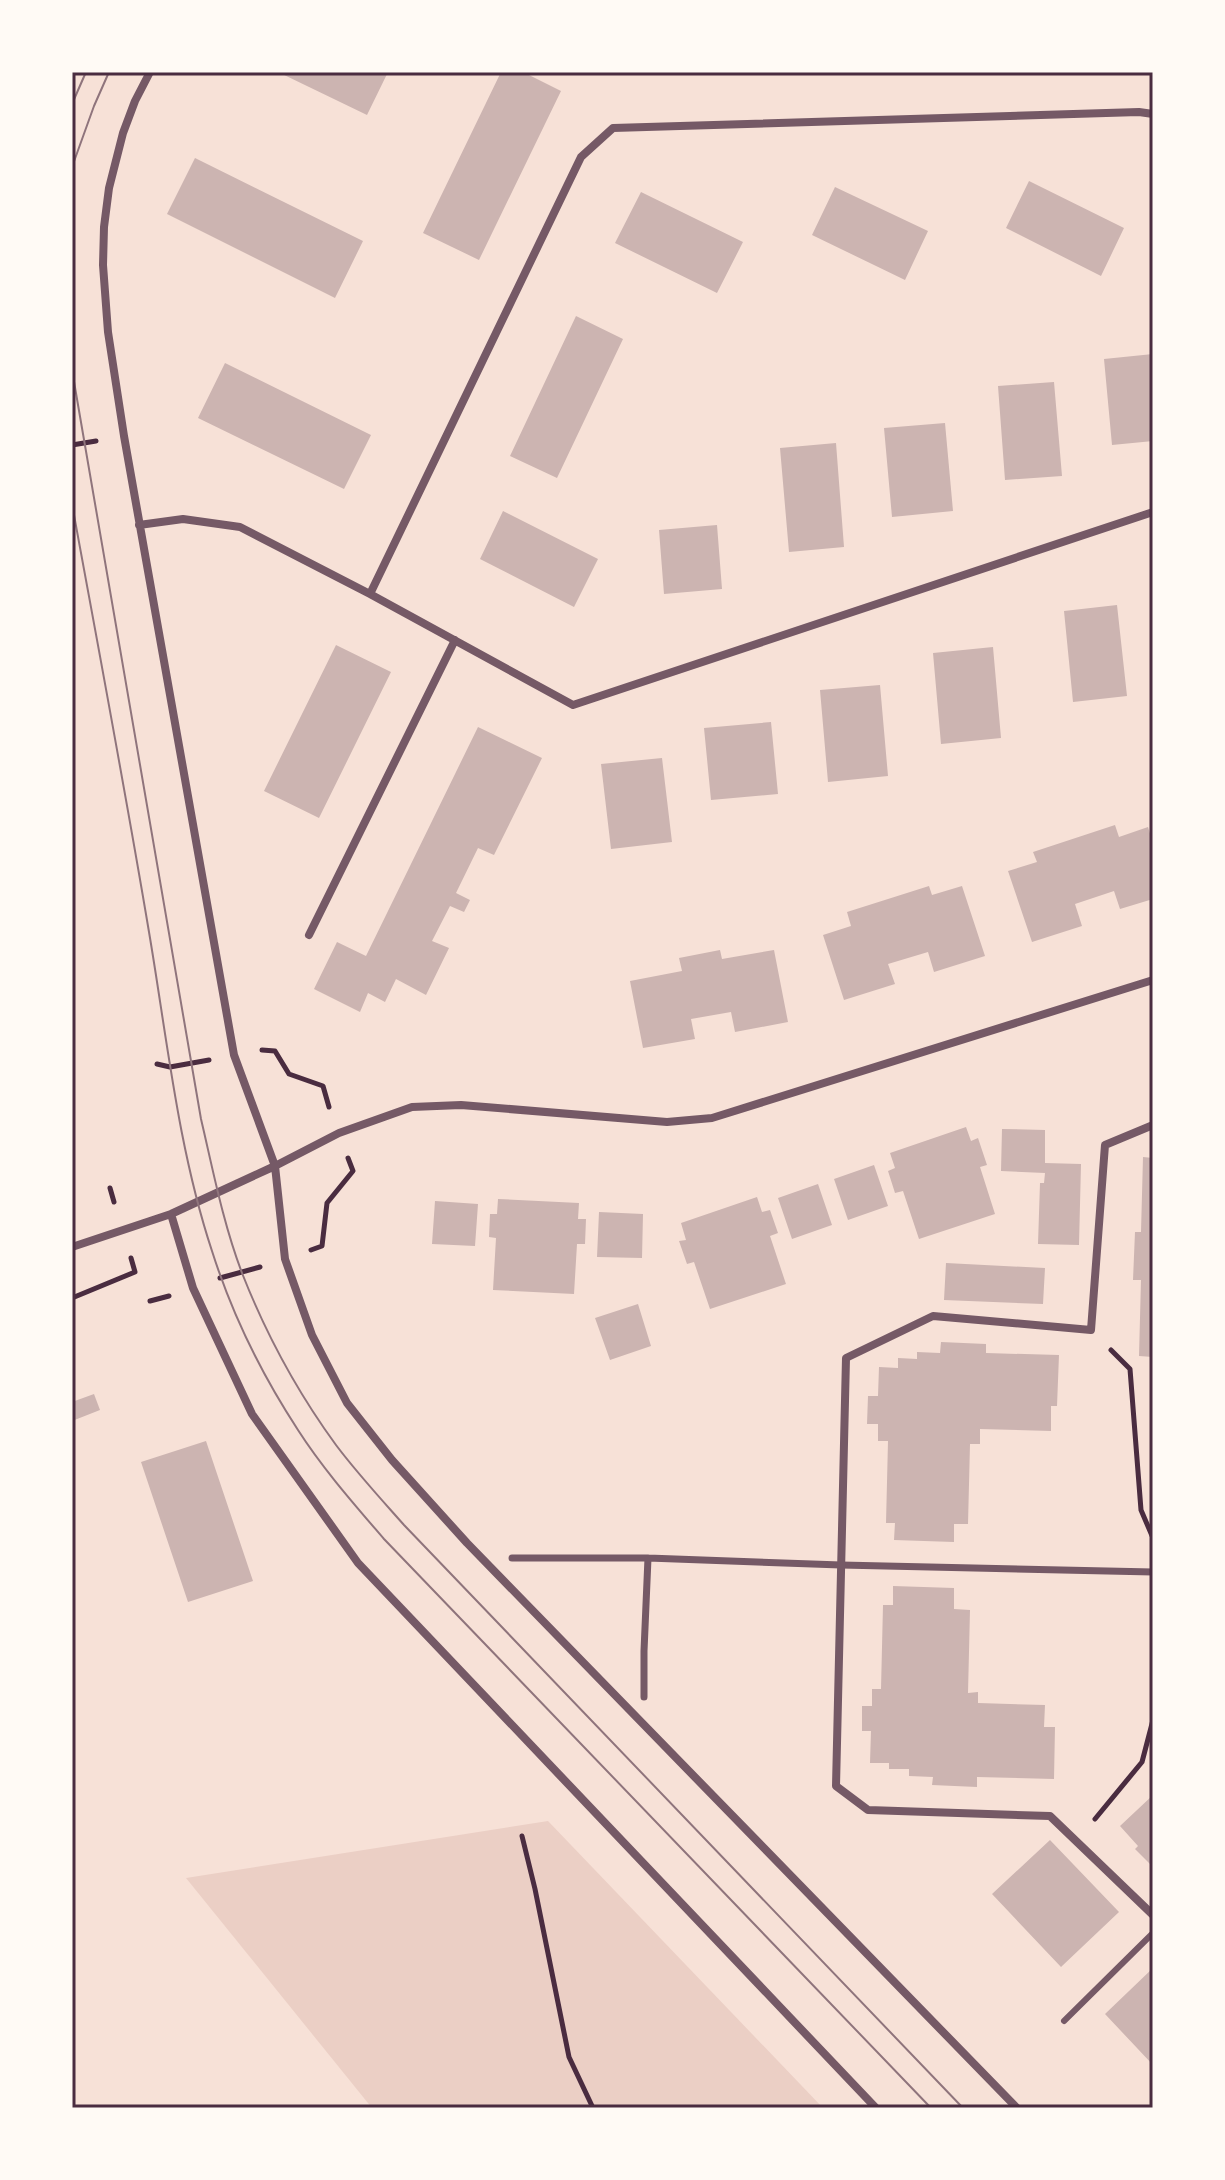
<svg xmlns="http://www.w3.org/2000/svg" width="1225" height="2180" font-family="Figtree,sans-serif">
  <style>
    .green { fill: #ebcfc5 }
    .building { fill: #ccb4b1 }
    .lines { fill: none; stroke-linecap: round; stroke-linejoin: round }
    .path { stroke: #4a2c40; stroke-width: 5 }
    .service { stroke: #755966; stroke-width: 6 }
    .pedestrian { stroke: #755966; stroke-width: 7 }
    .minor { stroke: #755966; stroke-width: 8 }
    .tram { stroke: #8f747c; stroke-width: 2 }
    .neatline { fill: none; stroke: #4a2c40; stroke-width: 3 }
  </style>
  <rect width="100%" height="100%" fill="#f7e1d7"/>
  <!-- green -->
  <path class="green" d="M548,1821l275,287h-451l-186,-230z"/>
  <!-- building -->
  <path class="building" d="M278,72h110l-21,43z
    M501,72h22l38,19 -82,169 -56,-27z
    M195,158l168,83 -28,57 -168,-84z
    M1029,181l95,47 -23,48 -95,-48z
    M835,187l93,44 -23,49 -93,-45z
    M641,192l102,50 -26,51 -102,-50z
    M576,316l47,23 -66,139 -47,-22z
    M1153,354v87l-41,4 -8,-86z
    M225,363l146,72 -27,54 -146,-71z
    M1054,382l8,94 -57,4 -7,-94z
    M945,423l8,88 -61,6 -8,-89z
    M836,443l8,104 -55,5 -9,-104z
    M503,511l95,48 -24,48 -94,-48z
    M717,525l5,64 -58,5 -5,-64z
    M1117,605l10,91 -54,6 -9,-91z
    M336,645l55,27 -72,146 -55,-27z
    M993,647l8,91 -60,6 -8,-91z
    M880,685l8,91 -60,6 -8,-92z
    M771,722l7,72 -67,6 -7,-72z
    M478,727l64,31 -48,97 -16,-7 -22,45 14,7 -6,12 -14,-6 -18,35 17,7 -23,47 -30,-16 -11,23 -17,-9 -8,19 -46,-23 23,-47 29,14z
    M662,758l10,84 -61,7 -10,-85z
    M1115,825l4,12 29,-10 5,16v56l-33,10 -6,-18 -39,13 7,22 -50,16 -24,-71 29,-9 -4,-10z
    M929,886l3,9 30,-9 23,70 -51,16 -6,-20 -40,12 7,20 -51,16 -21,-65 28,-9 -4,-14z
    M720,950l2,9 52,-9 14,72 -53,10 -4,-20 -40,7 4,20 -52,9 -13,-67 52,-10 -3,-13z
    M966,1127l5,14 7,-3 9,27 -7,2 15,47 -76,25 -16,-48 -8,2 -7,-22 7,-3 -5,-15z
    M1002,1129l43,1v33l36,1 -2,81 -41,-1 2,-61h4l1,-10 -44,-2z
    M1143,1157l10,1v199l-14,-1 2,-76h-8l2,-48h6z
    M874,1165l14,41 -40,14 -14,-41z
    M818,1184l14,41 -40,14 -14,-41z
    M757,1197l5,15 8,-2 8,23 -8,3 16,48 -76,25 -16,-47 -7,2 -8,-23 7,-1 -5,-17z
    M498,1199l81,4 -1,16h8l-1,25h-8l-3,50 -81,-4 3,-52 -7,-1 1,-23h7z
    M435,1201l43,3 -3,42 -43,-2z
    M599,1212l44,2 -1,44 -45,-1z
    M946,1263l99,5 -2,36 -99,-4z
    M638,1304l13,42 -41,14 -15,-42z
    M941,1342l45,2v9l73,2 -2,51h-6v25l-71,-2v15h-10l-2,80h-14v18l-60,-2 1,-17h-9l2,-82h-10v-17h-11l1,-28h10l1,-29 19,1v-10l19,1v-7l23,1z
    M94,1394l6,16 -28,11v-19z
    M206,1441l47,140 -65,21 -47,-140z
    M893,1586l61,2v21l16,1 -2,83 10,-1v11l67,2 -1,22h11l-1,52 -77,-2v10l-45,-2 1,-8 -24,-1v-7h-20v-6h-19l1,-32h-9v-25h10v-17h9l2,-84h10z
    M1153,1795v72l-18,-18 3,-3 -18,-20z
    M1050,1840l69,72 -58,55 -69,-73z
    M1153,1968v97l-48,-51z"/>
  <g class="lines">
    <!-- path -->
    <path class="path" d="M72,445l24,-4
      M262,1050l13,1 14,23 34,12 6,21
      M157,1064l13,3 39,-7
      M110,1188l4,14
      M311,1250l11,-4 5,-43 26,-32 -5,-13
      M220,1278l40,-11
      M72,1298l63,-26 -4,-14
      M150,1301l19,-5
      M1111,1350l19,19 11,141 12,28
      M1095,1819l47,-57 11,-42
      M522,1836l13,53 34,168 24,51"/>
    <!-- service -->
    <path class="service" d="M1064,2021l89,-88"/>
    <!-- pedestrian -->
    <path class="pedestrian" d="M512,1558h136l193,7 312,7
      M644,1697v-46l4,-93"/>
    <!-- minor -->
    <path class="minor" d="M150,72l-15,29 -12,32 -14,55 -5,39 -1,38 5,67 16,104 110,619 41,111 10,93 27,76 35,68 45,57 75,83 550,565
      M139,525l44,-6 57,8 130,67 203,111 580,-193
      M370,594l211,-437 32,-29 526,-16 14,2
      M309,935l146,-295
      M1153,1125l-48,20 -14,185 -158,-14 -87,42 -10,428 32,24 182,6 103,99
      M171,1214l22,74 59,126 106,149 518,545
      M72,1247l99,-33 104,-48 64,-33 73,-26 49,-2 206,17 45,-4 441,-138"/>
    <!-- tram -->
    <path class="tram" d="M72,104l14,-32
      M72,167l22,-61 15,-34
      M72,370l129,749c12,51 22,104 41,154 24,61 56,120 94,172 21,28 45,54 68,80l559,583
      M72,504c26,142 53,285 77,428 18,106 29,216 63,319 20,63 50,124 86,179 25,39 56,74 86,109l547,569"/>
  </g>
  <!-- border -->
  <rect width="1225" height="2180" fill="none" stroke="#fffaf5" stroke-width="148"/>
  <rect x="74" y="74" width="1077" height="2032" class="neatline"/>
</svg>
